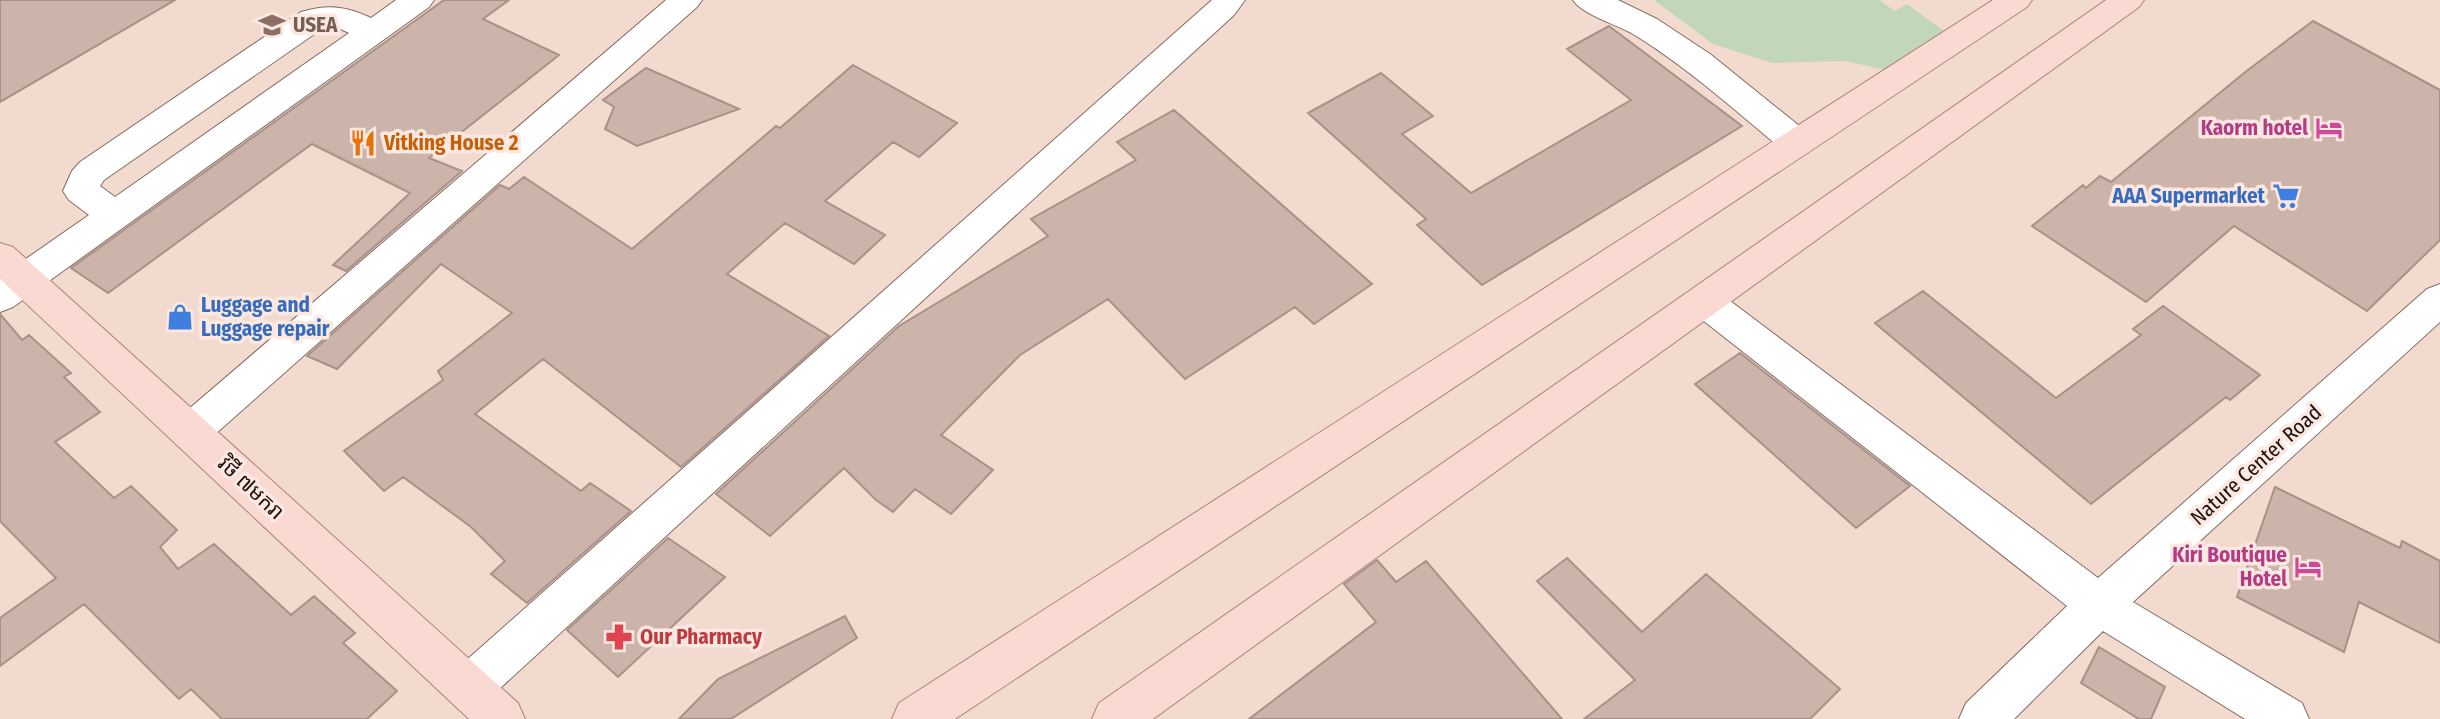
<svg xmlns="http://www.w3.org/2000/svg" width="2440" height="719" font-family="'Fira Sans Condensed','Noto Sans Khmer',sans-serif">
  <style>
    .green { fill: #c1d6ba }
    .building { fill: #ccb4aa; stroke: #a89188; stroke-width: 2 }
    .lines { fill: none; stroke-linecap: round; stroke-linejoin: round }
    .minor-casing { stroke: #826c63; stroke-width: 2 }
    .major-casing { stroke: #aa837c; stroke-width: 2 }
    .minor { fill: #fff; fill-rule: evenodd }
    .major { fill: #fad9d3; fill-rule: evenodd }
    .labels { text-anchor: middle; stroke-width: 7; stroke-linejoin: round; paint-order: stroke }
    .education-label { font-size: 21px; font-weight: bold; fill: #785e54; stroke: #fce8e0; text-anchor: start }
    .hotel-label { font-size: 21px; font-weight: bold; fill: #b23c85; stroke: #fce8e0; text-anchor: end }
    .food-label { font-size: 21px; font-weight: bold; fill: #c56008; stroke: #fce8e0; text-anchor: start }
    .shop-label { font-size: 21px; font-weight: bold; fill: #366cbe; stroke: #fce8e0; text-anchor: end }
    .street-label { font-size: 21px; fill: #1b130f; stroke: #fce8e0 }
    .health-label { font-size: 21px; font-weight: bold; fill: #be3a42; stroke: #fce8e0; text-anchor: start }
  </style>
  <rect width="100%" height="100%" fill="#f2dacf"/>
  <!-- green -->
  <path class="green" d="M1654,0h225l16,11 12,-7 41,30 -53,38 -50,-11 -73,2 -59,-19z"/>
  <!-- building -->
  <path class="building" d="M0,0h175l-175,102z
    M444,0h65l-26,19 76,36 -130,103 33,13 -116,100 -13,-6 77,-72 -98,-49 -204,149 -37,-25z
    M2313,21l127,69v150l-73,71 -133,-85 -88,76 -114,-76 51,-41 3,3 14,-12 11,6 133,-109z
    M1609,26l133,100 -260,159 -65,-60 9,-6 -118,-106 73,-40 52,43 -31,18 69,59 160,-93 -64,-51z
    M853,65l104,58 -38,34 -26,-15 -68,59 60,34 -31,29 -69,-41 -58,51 102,62 -148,131 -138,-108 -68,55 106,77 9,-8 41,28 -104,92 -36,-29 14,-13 -34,-34 -68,-50 -19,14 -40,-40 99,-71 -5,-9 74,-58 -71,-49 -104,105 -30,-13 193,-171 9,4 15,-12 108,72 144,-123 4,2z
    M646,68l93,41 -102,37 -32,-17 9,-22 -11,-7z
    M1174,110l198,174 -58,40 -19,-17 -110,72 -77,-80 -88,56 -79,80 52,35 -42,44 -36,-25 -22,23 -17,-12 -32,-32 -74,68 -54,-42 183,-168 149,-90 -17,-17 105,-59 -19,-18z
    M1923,291l133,107 85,-63 -8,-6 30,-23 97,69 -30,25 -4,-3 -135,107 -216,-181z
    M0,314l22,26 7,-5 42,38 -7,4 36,35 -45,30 59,56 17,-12 46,44 -17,17 18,22 36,-25 77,71 23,-19 41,37 -12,10 54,48 -30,28h-145l-31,-30 -12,10 -95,-95 -84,62v-48l56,-40 -56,-57z
    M1740,353l170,133 -54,42 -161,-144z
    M2275,487l125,61 2,-7 38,20v82l-81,-41 -15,50 -107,-55z
    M668,538l57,39 -107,100 -51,-47z
    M1567,558l75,74 64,-58 134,115 -30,30h-226l51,-39 -98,-99z
    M1377,560l19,22 30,-21 136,158h-313l127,-97 -32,-38z
    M845,616l12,22 -126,81h-52l39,-40z
    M2099,647l66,40 -14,32h-12l-58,-36z"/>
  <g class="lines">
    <!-- minor casing -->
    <g class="minor-casing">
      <path id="minor" d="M396,0h38l-5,7 -416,300 -13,5v-35l89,-62 -20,-15 -6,-9 9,-20 8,-9 221,-150c26,-8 45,-6 70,6zM336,27l13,6 -234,164 -15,-11 4,-6 219,-152z
        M666,0h36l-5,7 -493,437 -14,5 -14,-5 -6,-12 6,-12z
        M1212,0h33l-11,15 -749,687 -16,7 -16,-7 -6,-15 6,-15z
        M1573,0h45l39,19 53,35 98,79 5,9 -5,9 -12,3 -12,-3c-48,-40 -94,-81 -146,-114 -16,-11 -56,-22 -65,-37z
        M2440,284v38l-307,280 169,101 7,16h-64l-142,-88 -89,88h-55l7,-16 101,-97 -376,-295 -6,-10 6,-10 13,-5 13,5 381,287 329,-289z"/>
    </g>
    <!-- major casing -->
    <g class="major-casing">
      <path id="major" d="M1993,0h39l-5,7 -1072,712h-63l7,-16z
        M2106,0h38l-5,7 -986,712h-61l7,-16z
        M0,243l13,4 505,456 7,16h-56l-469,-440z"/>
    </g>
    <!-- minor -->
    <use href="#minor" class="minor"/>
    <!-- major -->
    <use href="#major" class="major"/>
  </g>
  <!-- icons -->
  <defs>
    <g id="university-bare" transform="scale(2.1)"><path d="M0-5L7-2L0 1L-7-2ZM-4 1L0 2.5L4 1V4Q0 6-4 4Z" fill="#8d6e63" stroke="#fce8e0" stroke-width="2.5" paint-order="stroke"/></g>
    <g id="hotel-bare" transform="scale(2.1)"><path d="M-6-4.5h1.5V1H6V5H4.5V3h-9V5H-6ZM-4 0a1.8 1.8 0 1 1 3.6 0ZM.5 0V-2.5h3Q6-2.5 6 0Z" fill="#d1479c" stroke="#fce8e0" stroke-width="2.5" paint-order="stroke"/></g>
    <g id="restaurant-bare" transform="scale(2.1)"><path d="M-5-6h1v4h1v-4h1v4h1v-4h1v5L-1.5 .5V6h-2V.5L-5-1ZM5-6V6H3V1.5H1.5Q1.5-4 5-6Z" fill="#e8710a" stroke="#fce8e0" stroke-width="2.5" paint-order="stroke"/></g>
    <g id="supermarket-bare" transform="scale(2.1)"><path d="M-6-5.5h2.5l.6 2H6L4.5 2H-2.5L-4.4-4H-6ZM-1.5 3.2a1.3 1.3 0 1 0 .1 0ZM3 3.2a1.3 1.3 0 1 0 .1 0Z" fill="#3f7fe0" stroke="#fce8e0" stroke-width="2.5" paint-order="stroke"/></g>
    <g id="shop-bare" transform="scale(2.1)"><path d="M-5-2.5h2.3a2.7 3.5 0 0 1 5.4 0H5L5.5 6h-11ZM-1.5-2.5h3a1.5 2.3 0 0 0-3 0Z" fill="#3f7fe0" stroke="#fce8e0" stroke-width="2.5" paint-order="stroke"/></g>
    <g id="pharmacy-bare" transform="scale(2.1)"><path d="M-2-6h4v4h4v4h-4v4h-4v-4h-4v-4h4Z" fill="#e0444e" stroke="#fce8e0" stroke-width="2.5" paint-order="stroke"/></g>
  </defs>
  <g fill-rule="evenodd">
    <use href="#university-bare" x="272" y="25"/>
    <use href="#hotel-bare" x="2329" y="128"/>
    <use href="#restaurant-bare" x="363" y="143"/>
    <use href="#supermarket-bare" x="2286" y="196"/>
    <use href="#shop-bare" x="180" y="317"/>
    <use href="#hotel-bare" x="2308" y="567"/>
    <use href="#pharmacy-bare" x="619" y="637"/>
  </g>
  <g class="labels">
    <!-- education labels -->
    <g class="education-label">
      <text x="293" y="32">USEA</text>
    </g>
    <!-- hotel labels -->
    <g class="hotel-label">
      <text x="2308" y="135">Kaorm hotel</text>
      <text x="2287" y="562">Kiri Boutique<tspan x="2287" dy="24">Hotel</tspan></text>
    </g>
    <!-- food labels -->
    <g class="food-label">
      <text x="384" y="150">Vitking House 2</text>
    </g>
    <!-- shop labels -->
    <g class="shop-label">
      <text x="2265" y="203">AAA Supermarket</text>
      <text x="201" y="312" text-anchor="start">Luggage and<tspan x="201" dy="24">Luggage repair</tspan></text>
    </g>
    <!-- street labels -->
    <g class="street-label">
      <text transform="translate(2256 465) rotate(-42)" y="7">Nature Center Road</text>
      <text transform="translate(251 488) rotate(43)" y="7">វិថី ៧មករា</text>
    </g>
    <!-- health labels -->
    <g class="health-label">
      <text x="640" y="644">Our Pharmacy</text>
    </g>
  </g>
</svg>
